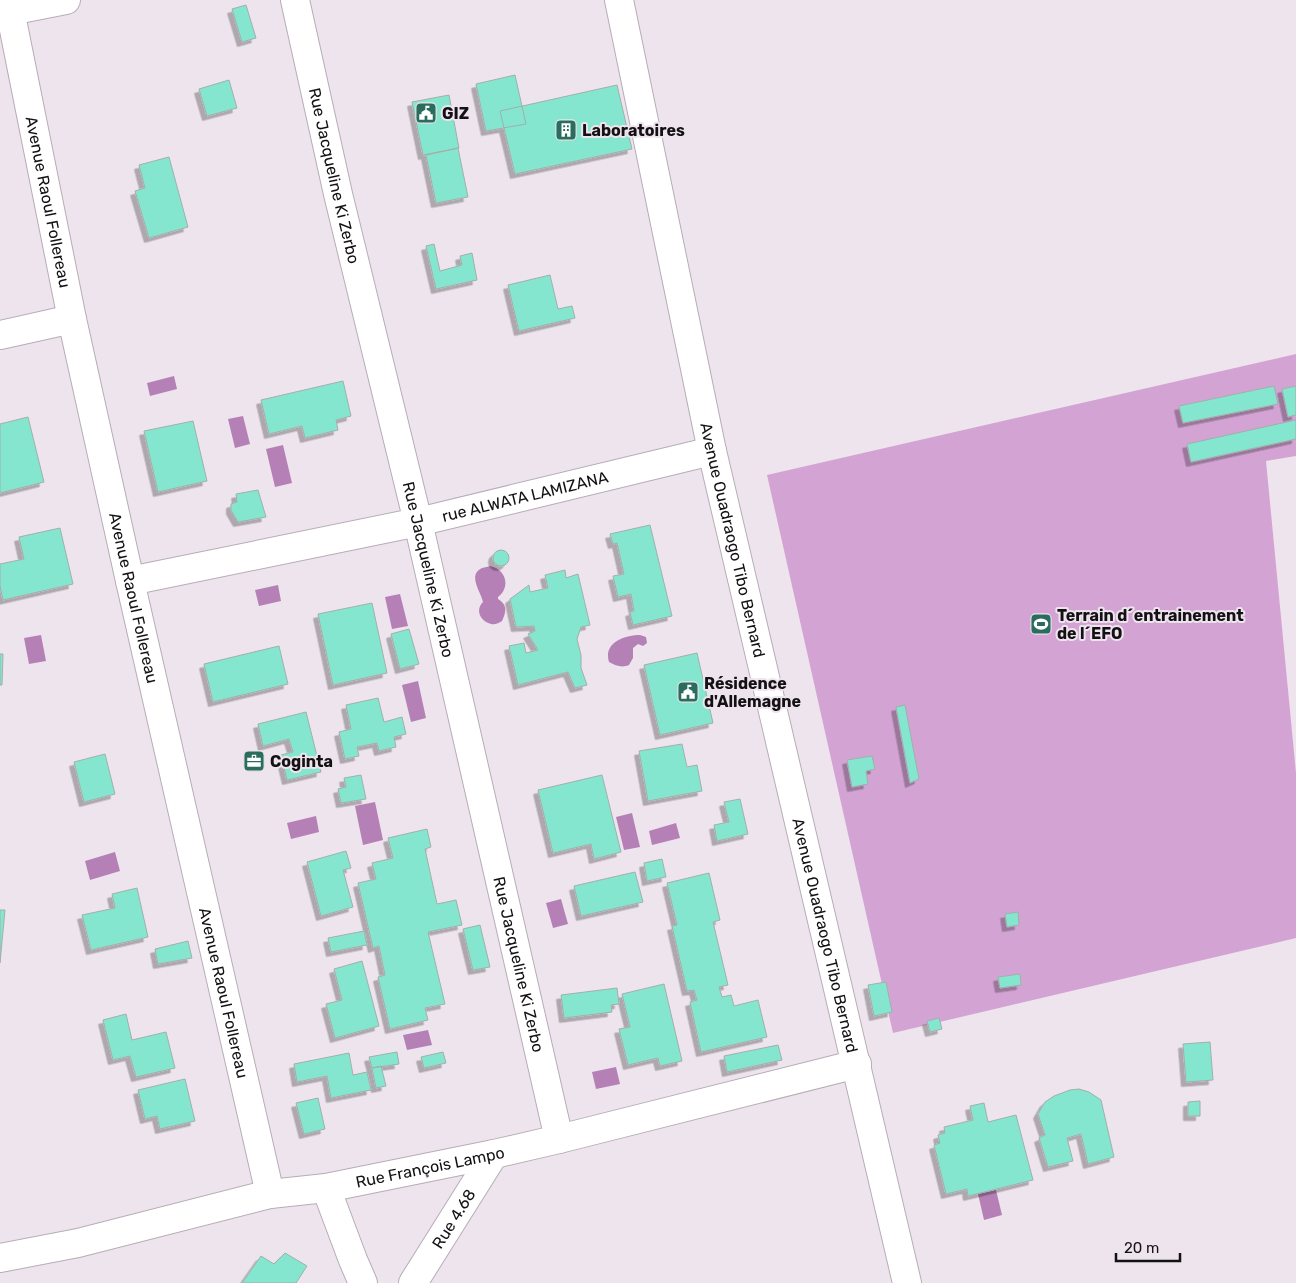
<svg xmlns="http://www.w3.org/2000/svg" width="1296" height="1283" font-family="Rubik,sans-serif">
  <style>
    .green { fill: #d3a4d3 }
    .water { fill: #b580b5 }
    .building { fill: #85e6cf; stroke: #a1afab; filter: url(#shadow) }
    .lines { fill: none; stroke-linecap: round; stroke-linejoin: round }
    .minor-casing { stroke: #b6adb6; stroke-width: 30 }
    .minor { stroke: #fff; stroke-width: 28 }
    .labels { text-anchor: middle; stroke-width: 4; stroke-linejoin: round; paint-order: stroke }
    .poi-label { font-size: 16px; font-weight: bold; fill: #141114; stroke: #eee4ed; text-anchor: start }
    .street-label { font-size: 16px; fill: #141114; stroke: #eee4ed }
  </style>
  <defs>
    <filter id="shadow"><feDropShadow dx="-4.5" dy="4.5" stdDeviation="0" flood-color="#0004"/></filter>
  </defs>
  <rect width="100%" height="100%" fill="#eee4ed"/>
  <!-- green -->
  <path class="green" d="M1296,354v102l-30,5 30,312v165l-403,95 -126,-558z"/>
  <!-- water -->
  <path class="water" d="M174,376l3,13 -27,7 -3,-13z
    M243,416l7,28 -15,4 -7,-29z
    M283,445l9,38 -17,4 -9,-38z
    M490,566c16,3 21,21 8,31v2c10,6 8,13 4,22 -3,2 -7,4 -11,3 -11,-3 -16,-14 -8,-22 -2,-10 -16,-27 -1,-34 3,-1 6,-1 8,-2z
    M278,585l3,16 -22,5 -4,-16z
    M400,594l8,32 -16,3 -7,-32z
    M41,635l5,26 -17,3 -5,-26z
    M640,635l6,2 1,6 -4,3 -5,-2 -5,4v10l-4,7c-7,3 -13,1 -20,-3 -6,-19 15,-27 31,-27z
    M418,681l8,37 -15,4 -9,-37z
    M375,802l8,38 -20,5 -8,-39z
    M632,813l8,34 -16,3 -8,-33z
    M316,816l3,16 -28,7 -4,-16z
    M676,823l4,15 -28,7 -3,-14z
    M115,852l5,19 -30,9 -5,-19z
    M561,899l7,25 -15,4 -7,-25z
    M428,1030l4,15 -25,5 -4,-15z
    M616,1067l4,17 -24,5 -4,-17z
    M996,1190l6,25 -18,5 -6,-26z"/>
  <!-- building -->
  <path class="building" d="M246,5l10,33 -14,4 -10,-33z
    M515,75l11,49 -40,7 -10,-47z
    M229,80l8,28 -30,8 -8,-27z
    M617,85l15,64 -117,25 -15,-63z
    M449,95l10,53 -36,7 -11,-53z
    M458,148l10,49 -32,6 -10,-48z
    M169,157l19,70 -39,11 -14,-47 10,-3 -6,-23z
    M434,244l6,27 22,-6 -2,-9 12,-3 5,27 -41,9 -10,-43z
    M550,275l8,34 14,-3 3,12 -56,13 -11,-46z
    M343,381l8,35 -15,4 2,10 -33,8 -3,-12 -33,8 -8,-34z
    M1274,386l4,18 -95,19 -4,-17z
    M1296,386v29l-8,2 -6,-28z
    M28,417l16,65 -44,11v-69z
    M1296,420v19l-105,23 -4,-18z
    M193,421l14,60 -49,11 -14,-61z
    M258,490l8,27 -28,5 -7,-12v-6l6,-2 -1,-8z
    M650,525l22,91 -39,9 -3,-13 4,-1 -3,-17 -13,3 -5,-21 11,-2 -7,-31 -4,1 -3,-10z
    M60,528l13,56 -70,16 -3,-14v-22l24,-5 -5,-22z
    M493 558a8 8 0 1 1 16 0a8 8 0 1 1-16 0Z
    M565,570l1,8 12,-4 12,51 -9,2 -4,12 4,16v13l6,17 -12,3 -7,-16 -50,13 -9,-39 15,-3 2,10 12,-3 -10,-16 7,-3 -1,-5 -18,1 -6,-28 19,-14 1,7 18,-4 -3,-13z
    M372,603l15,70 -54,12 -15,-71z
    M409,629l10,35 -19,5 -9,-35z
    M279,646l9,38 -75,18 -9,-38z
    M697,653l16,70 -53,12 -16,-70z
    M0,654h3l-1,31h-2z
    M378,698l6,24 18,-5 4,17 -12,3 2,10 -17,4 -2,-8 -20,4 2,9 -14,3 -6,-27 12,-3 -5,-24z
    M905,705l14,74 -9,4 -14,-76z
    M306,712l15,60 -34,8 -6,-25 12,-3 -4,-13 -26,7 -5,-22z
    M682,744l5,23 10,-2 5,26 -54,10 -9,-50z
    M105,754l10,40 -31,8 -10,-40z
    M872,756l3,13 -9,2 2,13 -16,3 -5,-27z
    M361,775l5,24 -25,4 -3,-14 8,-2 -2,-9z
    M602,775l19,77 -27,7 -3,-15 -38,9 -15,-63z
    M740,799l8,35 -31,7 -3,-16 15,-3 -5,-20z
    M427,829l4,18 -6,2 12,55 19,-4 6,25 -34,7 17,72 -20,4 3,12 -38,9 -12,-52 7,-2 -6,-29 -6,2 -15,-65 18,-4 -4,-16 21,-5 -5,-20z
    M346,851l5,17 -8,2 10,37 -32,9 -14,-54z
    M662,859l4,18 -19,4 -3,-18z
    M635,872l8,30 -62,14 -7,-30z
    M709,873l11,47 -7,2 15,63 -9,2 3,10 9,-2 3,11 24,-6 9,37 -66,15 -11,-50 7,-2 -3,-10 -7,1 -15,-65 5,-1 -10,-42z
    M137,888l11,49 -57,13 -9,-35 33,-7 -3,-14z
    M0,910h5l-5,53z
    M1018,912l1,13 -12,2 -2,-13z
    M480,925l10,42 -17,3 -10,-41z
    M364,931l3,14 -36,7 -3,-14z
    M188,941l4,17 -34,6 -3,-15z
    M362,961l17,65 -44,12 -9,-34 16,-4 -8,-31z
    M1020,974l1,11 -21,3 -2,-11z
    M886,982l6,30 -18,4 -6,-31z
    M664,984l18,77 -22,5 -2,-8 -30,7 -9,-36 11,-2 -8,-33z
    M617,988l2,16 -8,1 1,7 -48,6 -3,-23z
    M126,1014l6,26 34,-8 9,36 -39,9 -6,-21 -17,4 -10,-40z
    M939,1018l3,11 -12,3 -3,-11z
    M1210,1042l3,38 -27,2 -3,-38z
    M778,1045l4,15 -55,12 -3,-16z
    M397,1052l2,12 -27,4 -3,-11z
    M443,1052l3,11 -22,5 -3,-11z
    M349,1053l4,22 14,-3 4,18 -40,8 -4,-22 -30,6 -3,-18z
    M381,1066l5,20 -10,2 -4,-20z
    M185,1079l10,42 -35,8 -3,-13 -12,3 -7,-29z
    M1079,1089l10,3 12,8 13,57 -26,7 -7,-30 -14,4 6,23 -25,6 -9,-29 6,-3 -7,-21 7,-12 9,-6 16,-6z
    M318,1098l7,31 -21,5 -8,-31z
    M1200,1101v15h-12v-14z
    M984,1103l4,19 28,-7 17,65 -65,16 -1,-7 -21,5 -12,-49 6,-2 -2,-8 7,-2 -1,-6 29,-7 -3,-14z
    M285,1253l22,13 -11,17h-54l19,-27 13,8z"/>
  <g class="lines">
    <!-- minor casing -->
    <g class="minor-casing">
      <g id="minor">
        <path id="s1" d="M8,0l64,319 58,262 140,613"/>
        <path id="s2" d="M295,0l43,194 80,328 141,617"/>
        <path id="s3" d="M619,0l93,451 195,832"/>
        <path d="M10,11l56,-11"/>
        <path d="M0,335l72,-16"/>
        <path id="s4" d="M130,581l288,-59 294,-71"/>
        <path d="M326,1188l27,72 10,23"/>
        <path id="s5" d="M0,1258l78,-15 192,-49 56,-6 168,-34 65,-15 298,-75"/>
        <path id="s6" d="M413,1283l81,-129"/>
      </g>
    </g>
    <!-- minor -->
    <use href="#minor" class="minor"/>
  </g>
  <!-- icons -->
  <defs>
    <g id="civic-square" transform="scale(1.125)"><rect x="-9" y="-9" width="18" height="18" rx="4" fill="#2a6d5f" stroke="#eee4ed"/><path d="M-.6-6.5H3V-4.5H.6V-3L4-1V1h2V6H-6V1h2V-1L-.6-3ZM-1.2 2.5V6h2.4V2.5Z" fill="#fff"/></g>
    <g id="building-square" transform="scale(1.125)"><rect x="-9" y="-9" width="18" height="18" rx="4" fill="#2a6d5f" stroke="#eee4ed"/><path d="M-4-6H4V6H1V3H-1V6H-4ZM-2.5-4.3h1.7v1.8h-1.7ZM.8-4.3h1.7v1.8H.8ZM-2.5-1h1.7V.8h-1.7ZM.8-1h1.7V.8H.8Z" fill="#fff"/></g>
    <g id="stadium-square" transform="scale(1.125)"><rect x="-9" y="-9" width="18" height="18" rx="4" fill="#2a6d5f" stroke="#eee4ed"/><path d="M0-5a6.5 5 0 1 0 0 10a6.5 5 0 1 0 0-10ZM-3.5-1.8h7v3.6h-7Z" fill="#fff"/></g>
    <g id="office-square" transform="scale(1.125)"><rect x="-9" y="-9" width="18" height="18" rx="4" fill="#2a6d5f" stroke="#eee4ed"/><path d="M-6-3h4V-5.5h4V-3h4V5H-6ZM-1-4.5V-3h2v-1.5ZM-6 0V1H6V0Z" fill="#fff"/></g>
  </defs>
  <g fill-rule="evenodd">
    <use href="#civic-square" x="426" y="113"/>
    <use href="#building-square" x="566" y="130"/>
    <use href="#stadium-square" x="1041" y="624"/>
    <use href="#civic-square" x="688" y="692"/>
    <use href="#office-square" x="254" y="761"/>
  </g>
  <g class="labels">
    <!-- poi labels -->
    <g class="poi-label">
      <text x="442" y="119">GIZ</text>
      <text x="582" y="136">Laboratoires</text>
      <text x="1057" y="621">Terrain d´entrainement<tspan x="1057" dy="18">de l´EFO</tspan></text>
      <text x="704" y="689">Résidence<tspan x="704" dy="18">d'Allemagne</tspan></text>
      <text x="270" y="767">Coginta</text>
    </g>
    <!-- street labels -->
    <g class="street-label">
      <text dy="6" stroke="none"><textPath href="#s2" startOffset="180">Rue Jacqueline Ki Zerbo</textPath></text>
      <text dy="6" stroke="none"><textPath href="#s1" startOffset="206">Avenue Raoul Follereau</textPath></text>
      <text dy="6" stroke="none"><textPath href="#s4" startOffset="404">rue ALWATA LAMIZANA</textPath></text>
      <text dy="6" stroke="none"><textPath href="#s3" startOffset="552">Avenue Ouadraogo Tibo Bernard</textPath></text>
      <text dy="6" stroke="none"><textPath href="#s2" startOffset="585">Rue Jacqueline Ki Zerbo</textPath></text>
      <text dy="6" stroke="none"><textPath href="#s1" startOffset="611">Avenue Raoul Follereau</textPath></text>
      <text dy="6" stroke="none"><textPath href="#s3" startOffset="958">Avenue Ouadraogo Tibo Bernard</textPath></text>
      <text dy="6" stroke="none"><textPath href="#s2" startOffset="990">Rue Jacqueline Ki Zerbo</textPath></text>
      <text dy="6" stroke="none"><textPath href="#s1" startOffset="1016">Avenue Raoul Follereau</textPath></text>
      <text dy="6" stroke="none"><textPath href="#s5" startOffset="440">Rue François Lampo</textPath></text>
      <text dy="6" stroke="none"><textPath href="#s6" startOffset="76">Rue 4.68</textPath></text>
    </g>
  </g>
  <!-- scale -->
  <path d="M1116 1253v8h64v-8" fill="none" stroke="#141114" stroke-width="2.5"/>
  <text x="1124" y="1253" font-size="15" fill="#141114" stroke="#eee4ed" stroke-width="4" paint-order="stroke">20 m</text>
</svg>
